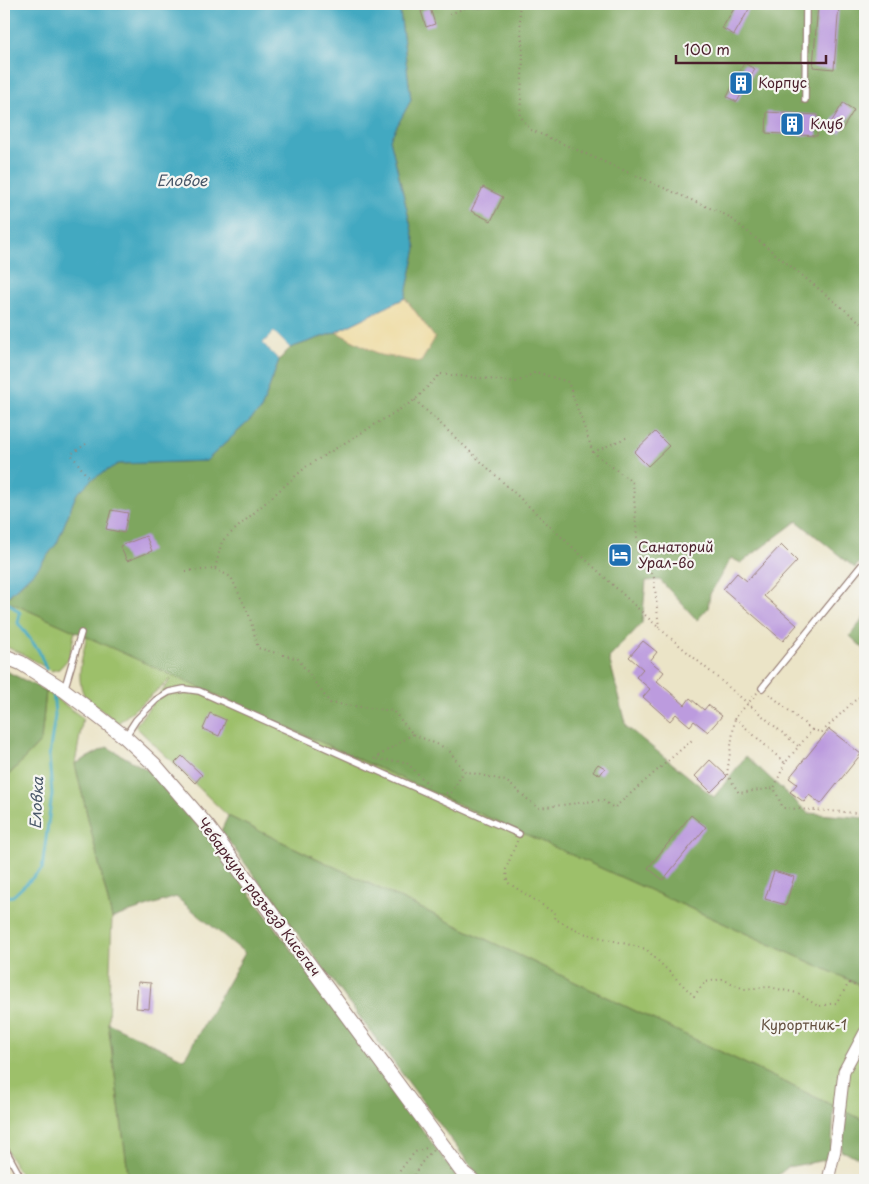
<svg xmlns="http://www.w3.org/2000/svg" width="869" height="1184" font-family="'Playpen Sans',sans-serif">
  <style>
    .green { fill: #9dc06a; stroke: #74704a }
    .forest { fill: #7ea65e; stroke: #646244 }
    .sand { fill: #eeda9e; stroke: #9c7c64 }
    .water { fill: #42a9c1; stroke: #466476 }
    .pier { fill: #ebe4c7 }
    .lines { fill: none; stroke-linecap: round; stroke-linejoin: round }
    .stream { stroke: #42a9c1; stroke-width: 3 }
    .building { fill: #bc9bde }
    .service-casing { stroke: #9a8279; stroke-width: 8 }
    .minor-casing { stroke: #9a8279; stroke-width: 13 }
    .tertiary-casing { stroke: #9a8279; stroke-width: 16 }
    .path { stroke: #9a8279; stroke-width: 2; stroke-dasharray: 1 4; stroke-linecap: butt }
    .service { stroke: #fff; stroke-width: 5.5 }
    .minor { stroke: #fff; stroke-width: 11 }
    .tertiary { stroke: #fff; stroke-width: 14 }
    .rail-casing { stroke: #4a1f2b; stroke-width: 5 }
    .rail { stroke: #f6f6f2; stroke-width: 3; stroke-dasharray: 9; stroke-linecap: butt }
    .labels { text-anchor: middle; stroke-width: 4.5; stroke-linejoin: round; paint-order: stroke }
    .poi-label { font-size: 14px; fill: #4a1f2b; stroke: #f6f6f2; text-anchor: start }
    .street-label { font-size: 14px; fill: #4a1f2b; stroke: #f6f6f2 }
    .park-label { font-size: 14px; fill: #634f3e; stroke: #f6f6f2 }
    .water-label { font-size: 15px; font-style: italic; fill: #475667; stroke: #f6f6f2 }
  </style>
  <rect width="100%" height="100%" fill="#f6f6f2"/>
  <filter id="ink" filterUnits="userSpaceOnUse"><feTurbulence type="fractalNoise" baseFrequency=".02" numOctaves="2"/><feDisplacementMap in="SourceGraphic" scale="10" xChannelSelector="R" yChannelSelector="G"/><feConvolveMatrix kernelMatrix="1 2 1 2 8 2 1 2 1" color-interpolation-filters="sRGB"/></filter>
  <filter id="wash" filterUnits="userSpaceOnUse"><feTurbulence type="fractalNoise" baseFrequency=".0096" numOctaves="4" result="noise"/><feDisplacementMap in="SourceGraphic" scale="20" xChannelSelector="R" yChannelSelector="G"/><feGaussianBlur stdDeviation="1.12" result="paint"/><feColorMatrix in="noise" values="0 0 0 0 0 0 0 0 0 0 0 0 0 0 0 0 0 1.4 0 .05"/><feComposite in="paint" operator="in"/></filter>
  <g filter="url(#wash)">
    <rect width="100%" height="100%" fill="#ebe4c7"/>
    <!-- green -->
    <path class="green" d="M4,600h1l70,31 -6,27 -10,11 -8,2 -30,-18 -17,-7z
      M87,636l778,351v134l-637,-305 -93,-90 37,-48 -54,45c-7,-6 -30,-22 -34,-28 -9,-19 -1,-40 3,-59z
      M46,691l37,27 -8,46 37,154 -4,105 21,157h-105l-20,-34v-366l37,-39z"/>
    <!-- forest -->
    <path class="forest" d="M399,4h466v552l-10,12 -58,-47 -56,42 -10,-5 -21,36 -2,14 -11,12 -37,-40 -14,1 -4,42 -33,35 18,69 87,70 32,-41 62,57 57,5v169l-860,-387 33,-32 19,-25 19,-48 14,-15 27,-16 89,-3 55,-51 18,-50 11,-12 46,-16 45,23 54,-17 -30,-40 11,-50 -26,-109 21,-39z
      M865,616v34l-15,-14z
      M4,670l42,21 -5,50 -37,39z
      M107,747l46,26 48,53 258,354h-330l-21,-157 76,36 61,-106 -69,-56 -64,21 -37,-154z
      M228,816l606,290 -3,53 -43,8 -16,13h-287l-9,-7 -255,-342z
      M847,1112l18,9v39l-24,-9z"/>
    <!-- sand -->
    <path class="sand" d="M405,298l30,40 -14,24 -40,-7 -45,-23z"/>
    <!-- water -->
    <path class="water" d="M4,4h395l12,96 -21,39 26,109 -11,50 -69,34 -46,16 -16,-16 -11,11 16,17 -18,50 -55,51 -88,3 -27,16 -15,15 -19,48 -19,25 -34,32z"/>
    <!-- pier -->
    <path class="pier" d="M274,332l16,16 -2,2 -14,-15 -8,8 14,15 -1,2 -16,-17z"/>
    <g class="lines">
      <!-- stream -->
      <path class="stream" d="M5,600l15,13 -2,10 21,28 7,18
        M4,897l9,-1 29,-27 10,-75 -3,-38 6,-40 -2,-27"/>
    </g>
    <g id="blocks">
      <!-- building -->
      <path class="building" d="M737,4h15l-18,31 -12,-7z
        M818,4h21l-5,65 -21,-2z
        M430,8l5,16 -9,3 -5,-16z
        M744,63l11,6 -18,33 -10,-5z
        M843,103l11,7 -14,23 -11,-7z
        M767,112l51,3 -1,21 -51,-3z
        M483,187l20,10 -12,24 -20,-10z
        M655,432l14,14 -21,20 -14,-14z
        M111,510l17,3 -4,20 -18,-4z
        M146,536l6,15 -25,10 -7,-15z
        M781,545l16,16 -33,35 33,29 -14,16 -60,-52 14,-16 10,8z
        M643,641l14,11 -7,9 14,11 -7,9 28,24 5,-7 14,12 4,-5 14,11 -14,16 -14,-11 -4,5 -14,-12 -6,7 -27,-24 7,-8 -14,-12 7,-8 -14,-12z
        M210,713l16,7 -7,16 -16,-7z
        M829,729l32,25 -40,50 -12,-9 -5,7 -14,-10 7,-8 -8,-6z
        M182,756l20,19 -7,8 -20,-20z
        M710,760l17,16 -16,16 -16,-16z
        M598,764l7,4 -5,7 -7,-4z
        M691,815l15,12 -43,53 -15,-12z
        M774,871l20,6 -8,28 -21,-6z
        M138,982l13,1 -2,26 -13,-1z"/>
    </g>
  </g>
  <g filter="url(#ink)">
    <use href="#blocks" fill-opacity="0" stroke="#9a8279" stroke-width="1"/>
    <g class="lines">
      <!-- service casing -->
      <g class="service-casing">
        <path id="service" d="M805,100l1,-96
          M762,688l103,-127
          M64,690l17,-57
          M125,737l11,-17 20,-20 13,-8 15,-3 15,2 320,143
          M4,1147l18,33"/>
      </g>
      <!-- minor casing -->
      <g class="minor-casing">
        <path id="minor" d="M828,1180l7,-30 9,-79 21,-39"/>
      </g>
      <!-- tertiary casing -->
      <g class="tertiary-casing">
        <path id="tertiary" d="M4,656l17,7 43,27 61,47 29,27 54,63 255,346 9,7"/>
      </g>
      <!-- path -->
      <path class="path" d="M519,4l4,53 -3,59 11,14 197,86 137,110
        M450,14l25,-10
        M415,400l244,228 139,118
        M86,444l-15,10 19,26
        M593,452l35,-15
        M215,569l16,8 18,38 9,33 40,11 32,44 63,8 20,23 35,15 16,22 42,10 32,27 64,-8 12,8 78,-68
        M186,571l29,-2 7,-28 85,-75 108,-66 25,-26 77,8 19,-10 32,10 25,70 40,31 5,69 16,26 5,50
        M757,693l-22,25 -8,56 12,19 35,-5
        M735,718l50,45 27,-33 -44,-37
        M812,730l10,2 31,-30 12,-9
        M413,734l-39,25 32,3 23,23
        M785,763l-11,25 9,20 75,5 7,5
        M446,793l6,-1 12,-21
        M517,841l-11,28 1,13 49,32 -1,5 28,14 63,16 48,47 11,-14 17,-3 22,10 25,-2 28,6 21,13 18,-3 13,-20 16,7
        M395,1180l6,-11 14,-17 14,-5
        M413,1180c3,-12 11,-21 20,-30"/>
      <!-- service -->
      <use href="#service" class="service"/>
      <!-- minor -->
      <use href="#minor" class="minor"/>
      <!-- tertiary -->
      <use href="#tertiary" class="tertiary"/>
      <!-- rail casing -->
      <g class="rail-casing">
        <path id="rail" d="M4,1177l2,3"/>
      </g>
      <!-- rail -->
      <use href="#rail" class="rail"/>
    </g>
  </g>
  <!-- icons -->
  <defs>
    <g id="building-square" transform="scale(1.25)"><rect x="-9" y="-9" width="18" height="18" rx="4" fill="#1f6fb2" stroke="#f6f6f2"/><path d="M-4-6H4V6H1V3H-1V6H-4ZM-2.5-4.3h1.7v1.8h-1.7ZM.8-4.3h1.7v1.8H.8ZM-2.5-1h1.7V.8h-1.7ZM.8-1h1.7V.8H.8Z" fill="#fff"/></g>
    <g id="hotel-square" transform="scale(1.25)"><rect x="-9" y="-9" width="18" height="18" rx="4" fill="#1f6fb2" stroke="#f6f6f2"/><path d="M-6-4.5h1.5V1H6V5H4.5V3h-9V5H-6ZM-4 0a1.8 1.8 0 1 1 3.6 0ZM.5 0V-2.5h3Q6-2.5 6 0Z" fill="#fff"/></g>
  </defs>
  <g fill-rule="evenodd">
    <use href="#building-square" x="741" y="83"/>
    <use href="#building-square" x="792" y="124"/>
    <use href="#hotel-square" x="620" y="555"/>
  </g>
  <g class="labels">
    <!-- poi labels -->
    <g class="poi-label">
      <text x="758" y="88">Корпус</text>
      <text x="810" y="129">Клуб</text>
      <text x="638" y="552">Санаторий<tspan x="638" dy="16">Урал-во</tspan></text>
    </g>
    <!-- street labels -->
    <g class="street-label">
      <text transform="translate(259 897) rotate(53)" y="5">Чебаркуль-разъезд Кисегач</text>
    </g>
    <!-- park labels -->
    <g class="park-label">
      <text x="804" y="1030">Курортник-1</text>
    </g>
    <!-- water labels -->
    <g class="water-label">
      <text x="182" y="186">Еловое</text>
      <text transform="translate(37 803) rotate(-87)" y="5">Еловка</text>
    </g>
  </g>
  <!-- margin -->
  <rect width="869" height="1184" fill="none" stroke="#f6f6f2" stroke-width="20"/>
  <!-- scale -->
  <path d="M676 55v8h150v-8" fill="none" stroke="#4a1f2b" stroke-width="2.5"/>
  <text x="684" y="55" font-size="15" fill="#4a1f2b" stroke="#f6f6f2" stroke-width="4" paint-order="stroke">100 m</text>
</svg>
